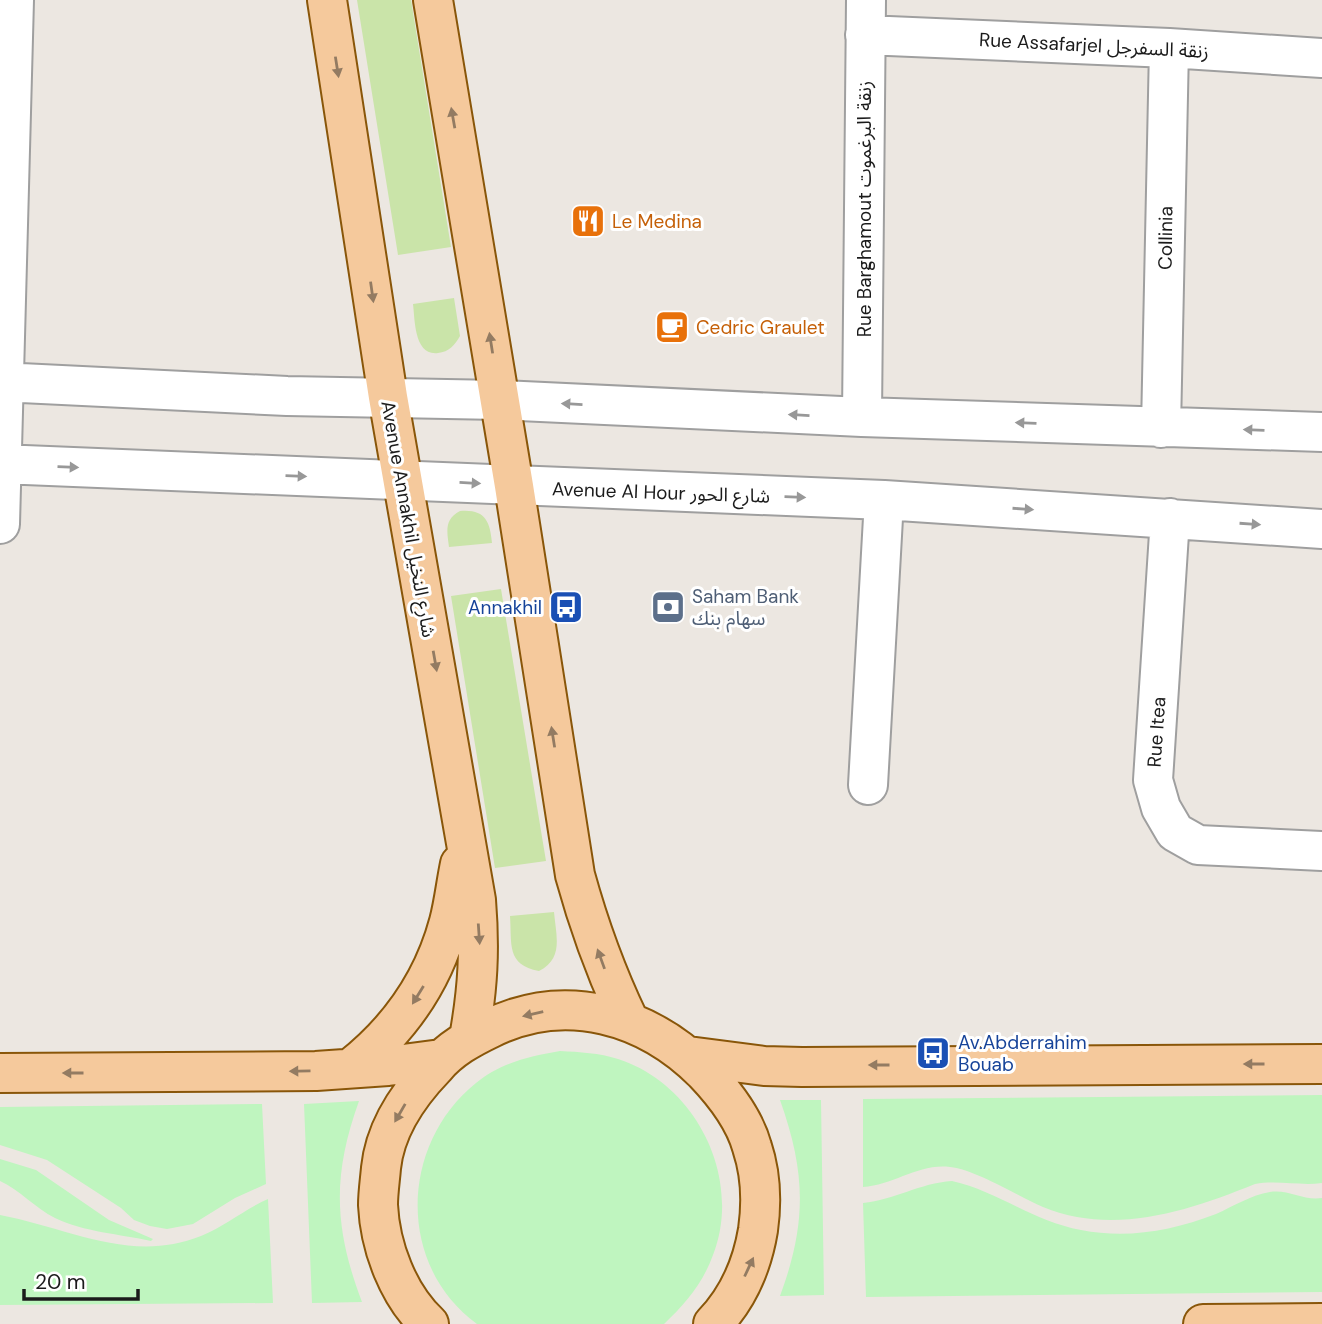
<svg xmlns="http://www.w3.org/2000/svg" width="1322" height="1324" font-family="'DM Sans','Noto Sans Arabic',sans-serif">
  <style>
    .grass { fill: #cae4a9 }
    .park { fill: #bff5bf }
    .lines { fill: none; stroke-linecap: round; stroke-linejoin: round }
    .minor-casing { stroke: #9f9f9f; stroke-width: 42 }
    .major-casing { stroke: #895609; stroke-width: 42 }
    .minor { stroke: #fff; stroke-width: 38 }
    .major { stroke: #f5c99c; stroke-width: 38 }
    .oneway { fill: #937b62 }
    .oneway2 { fill: #989898 }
    .labels { text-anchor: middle; stroke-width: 6; stroke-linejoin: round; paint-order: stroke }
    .street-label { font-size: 19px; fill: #1b1b1b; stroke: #fff }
    .food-label { font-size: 19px; fill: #c56008; stroke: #fff; text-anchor: start }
    .service-label { font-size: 19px; fill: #4e5e75; stroke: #fff; text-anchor: start }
    .transit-label { font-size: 19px; fill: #164399; stroke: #fff; text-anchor: end }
  </style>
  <rect width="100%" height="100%" fill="#ece7e1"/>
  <!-- grass -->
  <path class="grass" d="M357,0h54l40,247 -53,8z
    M454,298l6,38c-5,9 -11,16 -22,17 -24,3 -23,-33 -25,-49z
    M460,511c25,-2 30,10 32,32l-43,4c-2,-15 -5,-28 11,-36z
    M501,589l45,272 -51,7 -44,-272z
    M554,912c2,24 10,46 -15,59 -33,-6 -27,-27 -29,-55z"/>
  <!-- park -->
  <path class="park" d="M560,1051c20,1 39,2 58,8 78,25 125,119 95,196 -10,28 -28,49 -49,69h-187c-81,-59 -77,-180 -1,-241 24,-20 54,-27 84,-32z
    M1322,1095v88c-22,3 -44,-3 -67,1 -67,27 -141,52 -212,23 -26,-11 -66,-37 -93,-40 -31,-4 -56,18 -87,20v-88z
    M780,1100h41l3,195 -44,1c27,-73 26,-123 0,-196z
    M359,1101c-27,75 -25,127 3,201l-50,1 -8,-199z
    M262,1104l4,80 -31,14 -42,26 -26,5 -17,-3 -16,-6 -13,-12 -74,-48 -47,-15v-38z
    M0,1159l36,11 73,50 44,19 -2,2c-31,-7 -67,-9 -96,-23 -20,-10 -35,-28 -55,-37z
    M952,1181c45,10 81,40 129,49 46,9 91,1 135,-16 18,-8 35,-19 54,-22 18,-3 34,9 52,6v94l-456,5 -3,-94c31,-3 57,-20 89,-22z
    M268,1199l5,104 -273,2v-90c69,13 131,49 201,21 24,-10 44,-27 67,-37z"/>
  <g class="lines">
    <!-- minor casing -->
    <g class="minor-casing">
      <path id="minor" d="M865,35l304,13 153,10
        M0,382l287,14 213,4 362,17 460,15
        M862,417l4,-417
        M1161,428l8,-380
        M0,464l884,36 438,29
        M1170,518l-17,262 8,28 14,24 23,13 124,6
        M0,524l14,-524
        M868,785l16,-285"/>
    </g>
    <!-- major casing -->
    <g class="major-casing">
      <path id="major" d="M327,0l61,397 88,503c4,50 2,88 -7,138
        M433,0l81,486 61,389c14,51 31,98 54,146
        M688,1056l76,10 38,1 520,-3
        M351,1068c48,-38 82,-86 98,-146 5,-19 7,-39 11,-58
        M0,1073l316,-2 72,-5 53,-7
        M429,1324c-31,-29 -49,-77 -51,-119 0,-12 2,-25 3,-37 4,-39 28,-74 54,-101 15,-18 35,-29 56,-39 75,-37 156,-13 213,44 20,21 40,46 48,75 9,27 10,55 6,83 -6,36 -20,68 -45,94
        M1203,1324l119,-1"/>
    </g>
    <!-- minor -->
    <use href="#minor" class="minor"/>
    <!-- major -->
    <use href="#major" class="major"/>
  </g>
  <!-- one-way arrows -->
  <defs><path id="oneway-solid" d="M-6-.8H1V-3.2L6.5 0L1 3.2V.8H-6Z" transform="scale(1.75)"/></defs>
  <g class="oneway">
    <use href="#oneway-solid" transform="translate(337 67) rotate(81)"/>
    <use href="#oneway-solid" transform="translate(453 118) rotate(-100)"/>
    <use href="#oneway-solid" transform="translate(372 292) rotate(82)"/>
    <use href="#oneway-solid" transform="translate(491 343) rotate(-99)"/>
    <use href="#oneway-solid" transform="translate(435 661) rotate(80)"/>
    <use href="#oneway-solid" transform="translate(553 737) rotate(-99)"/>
    <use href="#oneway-solid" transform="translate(479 934) rotate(86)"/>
    <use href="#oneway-solid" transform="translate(601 959) rotate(-110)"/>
    <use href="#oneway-solid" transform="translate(418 995) rotate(122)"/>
    <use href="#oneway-solid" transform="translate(533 1014) rotate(167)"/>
    <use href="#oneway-solid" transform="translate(1254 1064) rotate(180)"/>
    <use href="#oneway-solid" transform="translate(879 1065) rotate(180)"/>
    <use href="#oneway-solid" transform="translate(300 1071) rotate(179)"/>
    <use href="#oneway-solid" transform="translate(73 1073) rotate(180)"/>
    <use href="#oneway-solid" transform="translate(400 1113) rotate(120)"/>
    <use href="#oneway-solid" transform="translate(749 1267) rotate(-65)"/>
  </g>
  <g class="oneway2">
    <use href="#oneway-solid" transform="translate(572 404) rotate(-177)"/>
    <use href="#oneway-solid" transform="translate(799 415) rotate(-177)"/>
    <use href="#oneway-solid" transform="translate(1026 423) rotate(-178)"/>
    <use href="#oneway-solid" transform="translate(1254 430) rotate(-178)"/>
    <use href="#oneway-solid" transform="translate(68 467) rotate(2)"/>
    <use href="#oneway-solid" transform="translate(296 476) rotate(2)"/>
    <use href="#oneway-solid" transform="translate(470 483) rotate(3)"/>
    <use href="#oneway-solid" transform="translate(795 497) rotate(2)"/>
    <use href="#oneway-solid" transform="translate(1023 509) rotate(4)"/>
    <use href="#oneway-solid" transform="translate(1250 524) rotate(4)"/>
  </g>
  <!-- icons -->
  <defs>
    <g id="restaurant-square" transform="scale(1.75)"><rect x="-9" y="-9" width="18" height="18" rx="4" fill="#e8710a" stroke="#fff"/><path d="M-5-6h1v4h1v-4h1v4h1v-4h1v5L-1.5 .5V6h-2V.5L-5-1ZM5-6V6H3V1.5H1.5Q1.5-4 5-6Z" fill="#fff"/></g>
    <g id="cafe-square" transform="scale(1.75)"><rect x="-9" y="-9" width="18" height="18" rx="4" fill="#e8710a" stroke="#fff"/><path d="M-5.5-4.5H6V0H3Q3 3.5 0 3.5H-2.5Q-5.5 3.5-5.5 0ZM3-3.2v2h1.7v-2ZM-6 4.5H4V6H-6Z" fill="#fff"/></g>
    <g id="bus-square" transform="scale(1.75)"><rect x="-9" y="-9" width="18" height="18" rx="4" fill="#1a4fb4" stroke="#fff"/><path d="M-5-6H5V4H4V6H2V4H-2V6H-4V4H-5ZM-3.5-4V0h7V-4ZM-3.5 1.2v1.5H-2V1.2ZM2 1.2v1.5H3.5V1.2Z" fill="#fff"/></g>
    <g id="bank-square" transform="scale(1.75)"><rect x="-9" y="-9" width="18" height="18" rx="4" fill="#5c6f8a" stroke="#fff"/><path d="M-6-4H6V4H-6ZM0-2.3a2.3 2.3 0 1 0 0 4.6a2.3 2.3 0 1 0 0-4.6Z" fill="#fff"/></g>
  </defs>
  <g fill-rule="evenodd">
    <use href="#restaurant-square" x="588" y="221"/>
    <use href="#cafe-square" x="672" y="327"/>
    <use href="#bus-square" x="566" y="607"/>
    <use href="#bank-square" x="668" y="607"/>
    <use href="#bus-square" x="933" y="1053"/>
  </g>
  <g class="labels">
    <!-- street labels -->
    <g class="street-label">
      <text transform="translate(1094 45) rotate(3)" y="7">Rue Assafarjel زنقة السفرجل</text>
      <text transform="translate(864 209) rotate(-90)" y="7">Rue Barghamout زنقة البرغموت</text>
      <text transform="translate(1165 238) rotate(-89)" y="7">Collinia</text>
      <text transform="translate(661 492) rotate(2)" y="7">Avenue Al Hour شارع الحور</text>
      <text transform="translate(409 519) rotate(80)" y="7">Avenue Annakhil شارع النخيل</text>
      <text transform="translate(1156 732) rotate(-86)" y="7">Rue Itea</text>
    </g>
    <!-- food labels -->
    <g class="food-label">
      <text x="612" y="228">Le Medina</text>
      <text x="696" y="334">Cedric Graulet</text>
    </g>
    <!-- service labels -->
    <g class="service-label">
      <text x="692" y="603">Saham Bank<tspan x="692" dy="22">سهام بنك</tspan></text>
    </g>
    <!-- transit labels -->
    <g class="transit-label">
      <text x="542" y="614">Annakhil</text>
      <text x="958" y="1049" text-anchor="start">Av.Abderrahim<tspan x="958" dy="22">Bouab</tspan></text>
    </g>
  </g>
  <!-- scale -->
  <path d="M24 1289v10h114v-10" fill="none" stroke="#1b1b1b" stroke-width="3.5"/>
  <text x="35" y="1289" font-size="21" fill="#1b1b1b" stroke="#ffffff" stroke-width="5" paint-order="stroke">20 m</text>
</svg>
